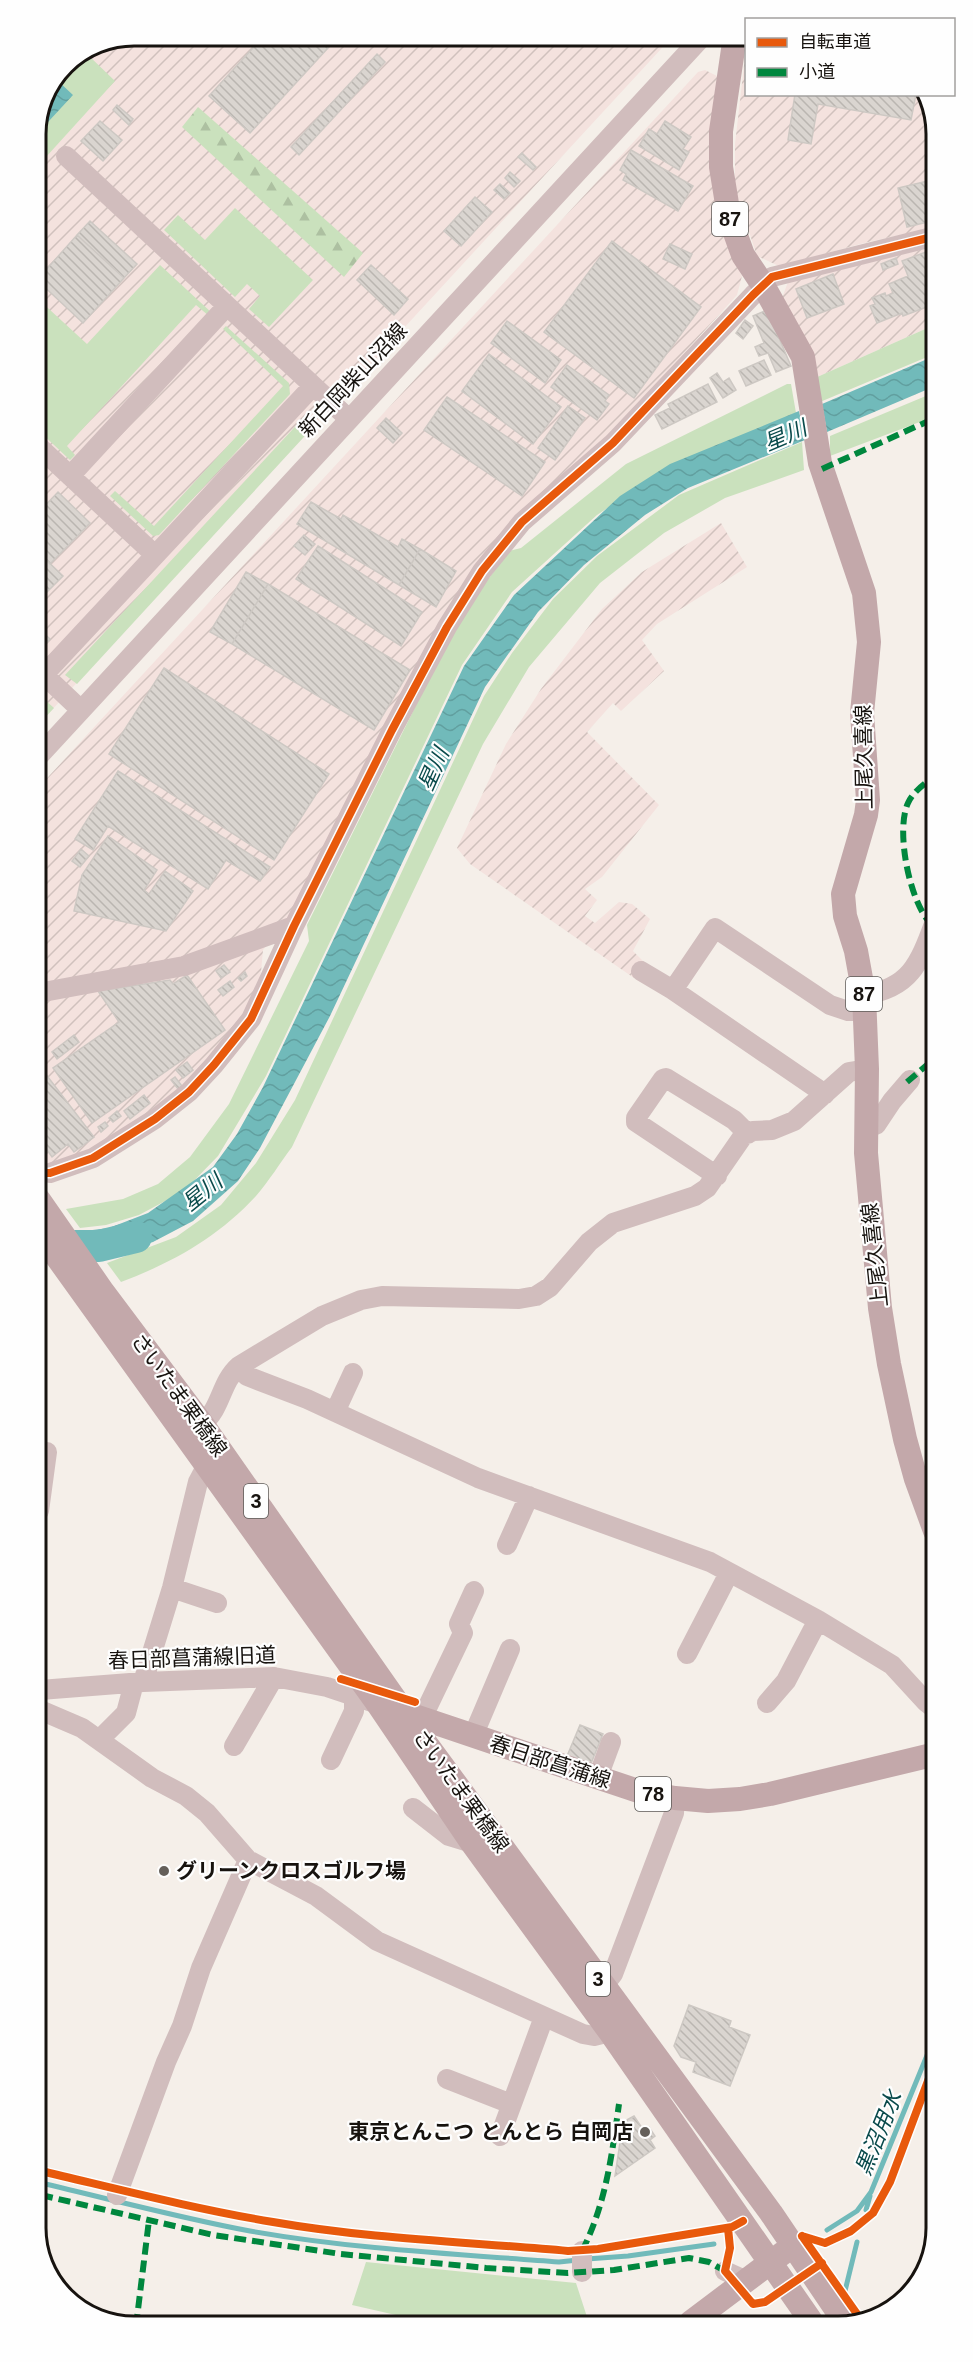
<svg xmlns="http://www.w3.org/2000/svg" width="973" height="2362" font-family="Arial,'Noto Sans JP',sans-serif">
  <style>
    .industrial { fill: url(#industrial-furrows) }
    .green { fill: #cae1bd }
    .forest { fill: url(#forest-firs) }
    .water { fill: url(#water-waves) }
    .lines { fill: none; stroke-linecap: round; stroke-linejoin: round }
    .stream { stroke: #71baba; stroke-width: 5 }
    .river { stroke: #71baba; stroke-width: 32 }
    .building { fill: url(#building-back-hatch); stroke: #cdc8c3; stroke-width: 1.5 }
    .minor { stroke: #d1bdbd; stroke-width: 20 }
    .major { stroke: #c3a8aa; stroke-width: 24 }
    .quiet { stroke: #00873e; stroke-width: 6; stroke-dasharray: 12 6; stroke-linecap: butt }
    .cycleway-casing { stroke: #fefefe; stroke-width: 11 }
    .cycleway { stroke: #e8590c; stroke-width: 8 }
    .poi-dot { fill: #65605b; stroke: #fefefe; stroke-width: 2 }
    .labels { text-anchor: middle; stroke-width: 4.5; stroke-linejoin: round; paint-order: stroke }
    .shield { fill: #fefefe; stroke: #5c5a57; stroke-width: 1.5 }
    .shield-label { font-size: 20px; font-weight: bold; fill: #17130f }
    .street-label { font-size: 21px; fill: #17130f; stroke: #fefefe }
    .poi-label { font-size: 21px; font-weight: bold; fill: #17130f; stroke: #fefefe; text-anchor: start }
    .water-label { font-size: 22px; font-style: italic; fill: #094a4b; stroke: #fefefe }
    .rim { fill: none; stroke: #17130f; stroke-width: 3 }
  </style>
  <defs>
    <pattern id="industrial-furrows" width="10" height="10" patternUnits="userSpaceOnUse" patternTransform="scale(1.5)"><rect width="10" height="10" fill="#f4e2de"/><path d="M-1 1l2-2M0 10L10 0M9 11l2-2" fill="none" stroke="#d0c1bd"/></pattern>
    <pattern id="forest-firs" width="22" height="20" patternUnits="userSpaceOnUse" patternTransform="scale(1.5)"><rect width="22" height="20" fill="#cae1bd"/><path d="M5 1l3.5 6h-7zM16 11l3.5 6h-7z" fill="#adc0a1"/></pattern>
    <pattern id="water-waves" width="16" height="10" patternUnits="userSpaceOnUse" patternTransform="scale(1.5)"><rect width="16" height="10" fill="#71baba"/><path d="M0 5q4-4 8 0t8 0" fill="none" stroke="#619f9f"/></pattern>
    <pattern id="building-back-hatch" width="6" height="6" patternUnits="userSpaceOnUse" patternTransform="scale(1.5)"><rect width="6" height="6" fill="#dad5d0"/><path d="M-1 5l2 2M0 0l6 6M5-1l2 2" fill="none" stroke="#bab6b1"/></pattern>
  </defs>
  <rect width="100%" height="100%" fill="#f5efe9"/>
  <!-- industrial -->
  <path class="industrial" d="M135,36h538l-635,689 -2,-597 29,-63z
    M746,48v46l180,1 6,8v125l-64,14 -89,24 -22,-10 -22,-67v-45z
    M705,70l14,7 4,157 19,42 -5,19 -133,146 -109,101 -44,60 -157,307 -31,41 -3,33 -21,39 -51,64 -78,54 -52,23 -13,1 -6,-10 -1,-366 660,-716z
    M932,247v79l-117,52 -33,-80 6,-16z
    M721,523l26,44 -90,57 -15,16 22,31 -43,40 -8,-8 -26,29 72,73 -57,72 -17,12 12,11 -12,16 10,7 24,-21 13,2 18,15 -17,32 12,12 -11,15 -164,-114 -13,-16 49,-104 35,-55 61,-80 40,-37z"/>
  <!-- green -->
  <path class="green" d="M88,55l27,26 -79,87v-40l29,-63z
    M235,208l78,72 -44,47 -20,-18 11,-13 -13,-12 -12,13 -71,-67 14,-15 27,25z
    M160,265l52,48 -3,3 -13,-11 -129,141 8,9 -5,5 -33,-31v-131l50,46z
    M226,326l63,57 1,11 -131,141 -6,1 -43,-40 5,-5 39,35 129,-140 -60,-57z
    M932,326v29l-112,47 -5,-24z
    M787,384h4l5,29 -127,54 -72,48 -85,77 -50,73 -196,411 -48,80 -34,35 -45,24 -33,10 -26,3 -14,-19 57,-10 35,-15 32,-27 39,-53 80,-163 -2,-16 134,-270 31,-54 37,-50 12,-3 105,-84z
    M933,393v24l-103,39v-20z
    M305,416l9,10 -237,258 -12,-9z
    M802,442l2,28 -79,28 -61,35 -64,50 -71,84 -46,77 -191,403c-12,16 -23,34 -36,49 -38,41 -82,66 -135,86l-14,-19 69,-26 45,-32 35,-42 39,-63 189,-404 28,-43 41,-54 44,-43 82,-61z
    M45,700l9,8 -16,17v-18z
    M366,2262l210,21 13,40 -176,1 -4,-6 -57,-13z"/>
  <!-- forest -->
  <path class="forest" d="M198,107l165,146 -19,24 -162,-150z"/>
  <!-- water -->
  <path class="water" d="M58,81l15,14 -37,40v-7z
    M932,357l1,30 -106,45 -5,-28z
    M799,411l6,29 -117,48 -43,27 -61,50 -46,47 -53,75 -155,329 -70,132 -22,33 -45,40 -40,21 -49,16 -20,-27 25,-3 39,-15 65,-46 24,-33 26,-47 201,-421 50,-71 106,-99 50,-32z"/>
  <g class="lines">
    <!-- stream -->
    <path class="stream" d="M41,2183c69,16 139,35 209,48 102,18 206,23 309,31l19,-2
      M866,2210l4,-14
      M827,2230l30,-19 14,-19 66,-161
      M587,2259l41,-3 86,-12
      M845,2291l12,-49"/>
    <!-- river -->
    <path class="river" d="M43,1246h56l37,-9"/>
  </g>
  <!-- building -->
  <path class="building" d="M264,36h75l-89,97 -41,-37z
    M395,36h12l-7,8 -7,-6z
    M377,54l8,8 -86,93 -8,-8z
    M795,94h121l-5,26 -93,-16 -7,40 -23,-4z
    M117,105l16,14 -4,6 -16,-15z
    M100,121l22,19 -19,21 -22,-20z
    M665,121l26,16 -8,12 6,3 -10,18 -40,-24 10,-17 8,5z
    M932,121v25l-6,-2z
    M631,150l62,36 -15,25 -55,-31 3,-6 -6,-4z
    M522,153l14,14 -3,3 -15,-13z
    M510,172l10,9 -6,6 -9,-9z
    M932,180v41l-25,6 -9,-39z
    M500,184l10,9 -6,6 -10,-9z
    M475,197l17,15 -31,34 -17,-15z
    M90,221l47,43 -13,14 -47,-43z
    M77,235l47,43 -41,45 -46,-43z
    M612,241l89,66 -67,91 -90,-66z
    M670,244l22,10 -7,15 -22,-10z
    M926,252l6,15v38l-29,11 -1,-3 -25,10 -7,-17 5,-2 -3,-6 13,-5 1,3 7,-3 -4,-9 19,-8 -6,-15z
    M896,258l2,6 -15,6 -2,-6z
    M371,265l37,34 -14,16 -37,-35z
    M833,274l11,30 -37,14 -11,-29z
    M767,310l24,56 -15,6 -8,-19 -9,3 -4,-9 9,-4 -11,-27z
    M745,320l8,6 -10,13 -7,-6z
    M507,321l54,39 -16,23 -54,-40z
    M489,354l72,53 -28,37 -71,-53z
    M764,360l7,15 -25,11 -7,-15z
    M567,365l42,30 -4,6 4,3 -12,16 -46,-33z
    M717,373l6,9 6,-4 7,12 -13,8 -13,-20z
    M708,384l9,18 -55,27 -7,-14 15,-7 -2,-4z
    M447,397l98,65 -23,34 -98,-66z
    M568,406l17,12 -30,42 -17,-12z
    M386,418l16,15 -9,10 -16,-15z
    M58,492l32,31 -40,41 -13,-13v-37z
    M311,502l30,17 2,-4 55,32 4,-8 18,10 -21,36 -102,-61z
    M304,535l11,9 -10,11 -11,-9z
    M318,546l104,66 -21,34 -105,-67z
    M420,549l36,22 -20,36 -37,-22z
    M37,551l26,25 -26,26z
    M246,572l22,12 -36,60 -22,-12z
    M268,584l142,86 -36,60 -142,-86z
    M37,627l13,12 -13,13z
    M164,668l165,106 -55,86 -165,-106z
    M118,771l152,96 -10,14 -34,-21 -18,29 -100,-63 -15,24 -18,-11z
    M108,836l49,34 -13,20 5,4 16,-23 28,20 -27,40 -92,-20 8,-36z
    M81,849l8,7 -9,11 -8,-6z
    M224,965l6,7 -9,6 -5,-7z
    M245,972l2,4 -6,5 -3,-3z
    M187,975l38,55 -133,93 -39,-55 66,-46 -21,-31 72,-11 3,4z
    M230,981l4,6 -11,9 -5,-6z
    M74,1035l5,7 -22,17 -5,-7z
    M187,1062l6,8 -10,8 -7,-8z
    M38,1064l56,73 -20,15 -6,-8 -16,13 -13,-18z
    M175,1077l7,9 -4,3 -7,-9z
    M144,1095l6,8 -20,16 -6,-8z
    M117,1111l4,5 -8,6 -4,-4z
    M105,1122l3,4 -7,6 -3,-5z
    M580,1725l23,9 -13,32 -23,-10z
    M689,2005l42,16 -2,6 21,8 -20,51 -37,-14 3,-10 -15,-5 -7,-11z
    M634,2116l10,15 5,-4 6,9 -5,4 5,8 -40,28 8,-54z"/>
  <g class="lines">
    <!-- minor -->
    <path class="minor" d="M66,156l283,263
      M37,445l118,110
      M70,476l157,-170
      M44,675l37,35
      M37,682l276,-296
      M38,757l665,-721
      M641,971l32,19 152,104
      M673,990l42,-62 115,77 18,6h17
      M38,993l146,-27 110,-40
      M864,995c46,-7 55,-31 70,-71
      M865,1127l11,-2 16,-24 18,-21
      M50,1173l43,-15 62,-39 34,-27 25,-27 37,-46 43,-93 98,-196 55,-103 35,-56 40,-49 91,-79 140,-148 19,-18 160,-40
      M717,1176l-81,-54v-4l27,-39 3,-1 68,42 14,14
      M239,1366l8,10 60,23 171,79 232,84 108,58 74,45 34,37 10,8
      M335,1412l18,-39
      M202,1424c20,-16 18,-41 37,-58l83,-50 39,-16 21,-4 137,3 17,-3 14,-9 39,-45 24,-19 82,-27 12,-8 36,-52 10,-5 19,-1 22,-9 55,-49 18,-3
      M39,1452h8l-8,59
      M507,1545l22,-49
      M172,1588l45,15
      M687,1654l42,-81
      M143,1682l29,-94 26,-106 9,-17
      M40,1690l103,-8 131,-5 53,10 51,17
      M767,1703l19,-22 32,-61
      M40,1710l42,18 70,50 34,18 21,17 41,47 68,36 61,45 206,93 11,2 16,-4
      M427,1721v-13l36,-75 -4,-9 15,-33
      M473,1736l37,-87
      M100,1739l26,-26 8,-30
      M234,1746l40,-69
      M331,1760l23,-49v-16
      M598,1777l13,-35
      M413,1808l36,28 23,7
      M603,1987l10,-13 61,-161 1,-15
      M447,2079l64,25
      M500,2136l44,-119
      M117,2195l49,-133 16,-36 19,-58 47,-108
      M582,2251v21
      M725,2271l22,10"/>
    <!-- major -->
    <path class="major" d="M735,36l-14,95v36l8,49 14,39 20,30 40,72 17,106 44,130 5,49 -7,71 6,87 -2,15 -23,79 2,22 11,35 8,44 3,74 -1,84 14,155 9,56 16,75 11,40 19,52
      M39,1200l64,92 99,132 220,314 349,475 73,108
      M39,1232l339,472 94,139 138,189 201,289
      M403,1712l238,80 34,6 33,3 32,-2 30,-5 166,-40
      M691,2322l92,-69"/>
    <!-- quiet -->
    <path class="quiet" d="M822,469l111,-50
      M933,926c-23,-20 -38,-95 -25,-123 5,-11 16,-19 26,-26
      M907,1082l27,-23
      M41,2195l172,40 128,19 145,14 82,5 46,-3 75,-12 20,4 16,9
      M582,2251c24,-47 30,-97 37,-147
      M136,2326l13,-106"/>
    <!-- cycleway casing -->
    <g class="cycleway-casing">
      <path id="cycleway" d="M39,1173h11l43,-15 62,-39 34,-27 25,-27 37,-46 43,-93 98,-196 55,-103 35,-56 40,-49 91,-79 140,-148 19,-18 160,-40
        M341,1679l74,23
        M41,2171c77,18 154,38 232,51 97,17 197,20 295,29l30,-2 134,-22 11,-6
        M728,2228l2,20 -5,23 28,33 12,-2 57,-39
        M802,2236l23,7 26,-12 22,-18 17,-31 47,-125
        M802,2236l60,85"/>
    </g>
    <!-- cycleway -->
    <use href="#cycleway" class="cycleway"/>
  </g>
  <!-- markers -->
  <g class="poi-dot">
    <circle cx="164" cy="1871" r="6"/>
    <circle cx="645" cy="2132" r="6"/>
  </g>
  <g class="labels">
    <!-- shield labels -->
    <g class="shield">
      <rect x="712" y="202" width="36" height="34" rx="4.5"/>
      <rect x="846" y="977" width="36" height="34" rx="4.5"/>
      <rect x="244" y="1484" width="24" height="34" rx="4.5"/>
      <rect x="635" y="1777" width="36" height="34" rx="4.5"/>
      <rect x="586" y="1962" width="24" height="34" rx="4.5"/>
    </g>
    <g class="shield-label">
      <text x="730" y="226">87</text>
      <text x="864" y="1001">87</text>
      <text x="256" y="1508">3</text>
      <text x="653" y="1801">78</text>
      <text x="598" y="1986">3</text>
    </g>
    <!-- street labels -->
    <g class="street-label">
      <text transform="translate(353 380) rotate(-47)" y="7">新白岡柴山沼線</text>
      <text transform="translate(864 757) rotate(-91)" y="7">上尾久喜線</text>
      <text transform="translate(875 1255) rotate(-96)" y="7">上尾久喜線</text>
      <text transform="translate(179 1395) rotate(54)" y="7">さいたま栗橋線</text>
      <text transform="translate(192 1658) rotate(-2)" y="7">春日部菖蒲線旧道</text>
      <text transform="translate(550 1762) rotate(18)" y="7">春日部菖蒲線</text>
      <text transform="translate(461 1791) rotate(54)" y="7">さいたま栗橋線</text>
    </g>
    <!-- poi labels -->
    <g class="poi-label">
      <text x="176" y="1878">グリーンクロスゴルフ場</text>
      <text x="633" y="2139" text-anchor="end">東京とんこつ とんとら 白岡店</text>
    </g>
    <!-- water labels -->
    <g class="water-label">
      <text transform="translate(785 435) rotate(-23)" y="8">星川</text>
      <text transform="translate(433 769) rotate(-66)" y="8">星川</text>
      <text transform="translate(202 1192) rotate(-39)" y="8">星川</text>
      <text transform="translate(878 2133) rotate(-68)" y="8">黒沼用水</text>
    </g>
  </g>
  <!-- crop -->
  <path d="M0 0H973V2362H0ZM134 46H838A88 88 0 0 1 926 134V2228A88 88 0 0 1 838 2316H134A88 88 0 0 1 46 2228V134A88 88 0 0 1 134 46Z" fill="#fefefe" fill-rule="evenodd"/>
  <path class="rim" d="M134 46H838A88 88 0 0 1 926 134V2228A88 88 0 0 1 838 2316H134A88 88 0 0 1 46 2228V134A88 88 0 0 1 134 46Z"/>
  <!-- legend -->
  <rect x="745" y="18" width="210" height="78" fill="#fefefe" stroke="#a2a09e" stroke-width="1.5"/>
  <rect x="757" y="38" width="30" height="9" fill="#e8590c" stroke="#a2a09e" stroke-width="1.5"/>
  <text x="799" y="48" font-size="18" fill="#17130f">自転車道</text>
  <rect x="757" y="68" width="30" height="9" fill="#00873e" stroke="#a2a09e" stroke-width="1.5"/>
  <text x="799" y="78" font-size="18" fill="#17130f">小道</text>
</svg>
